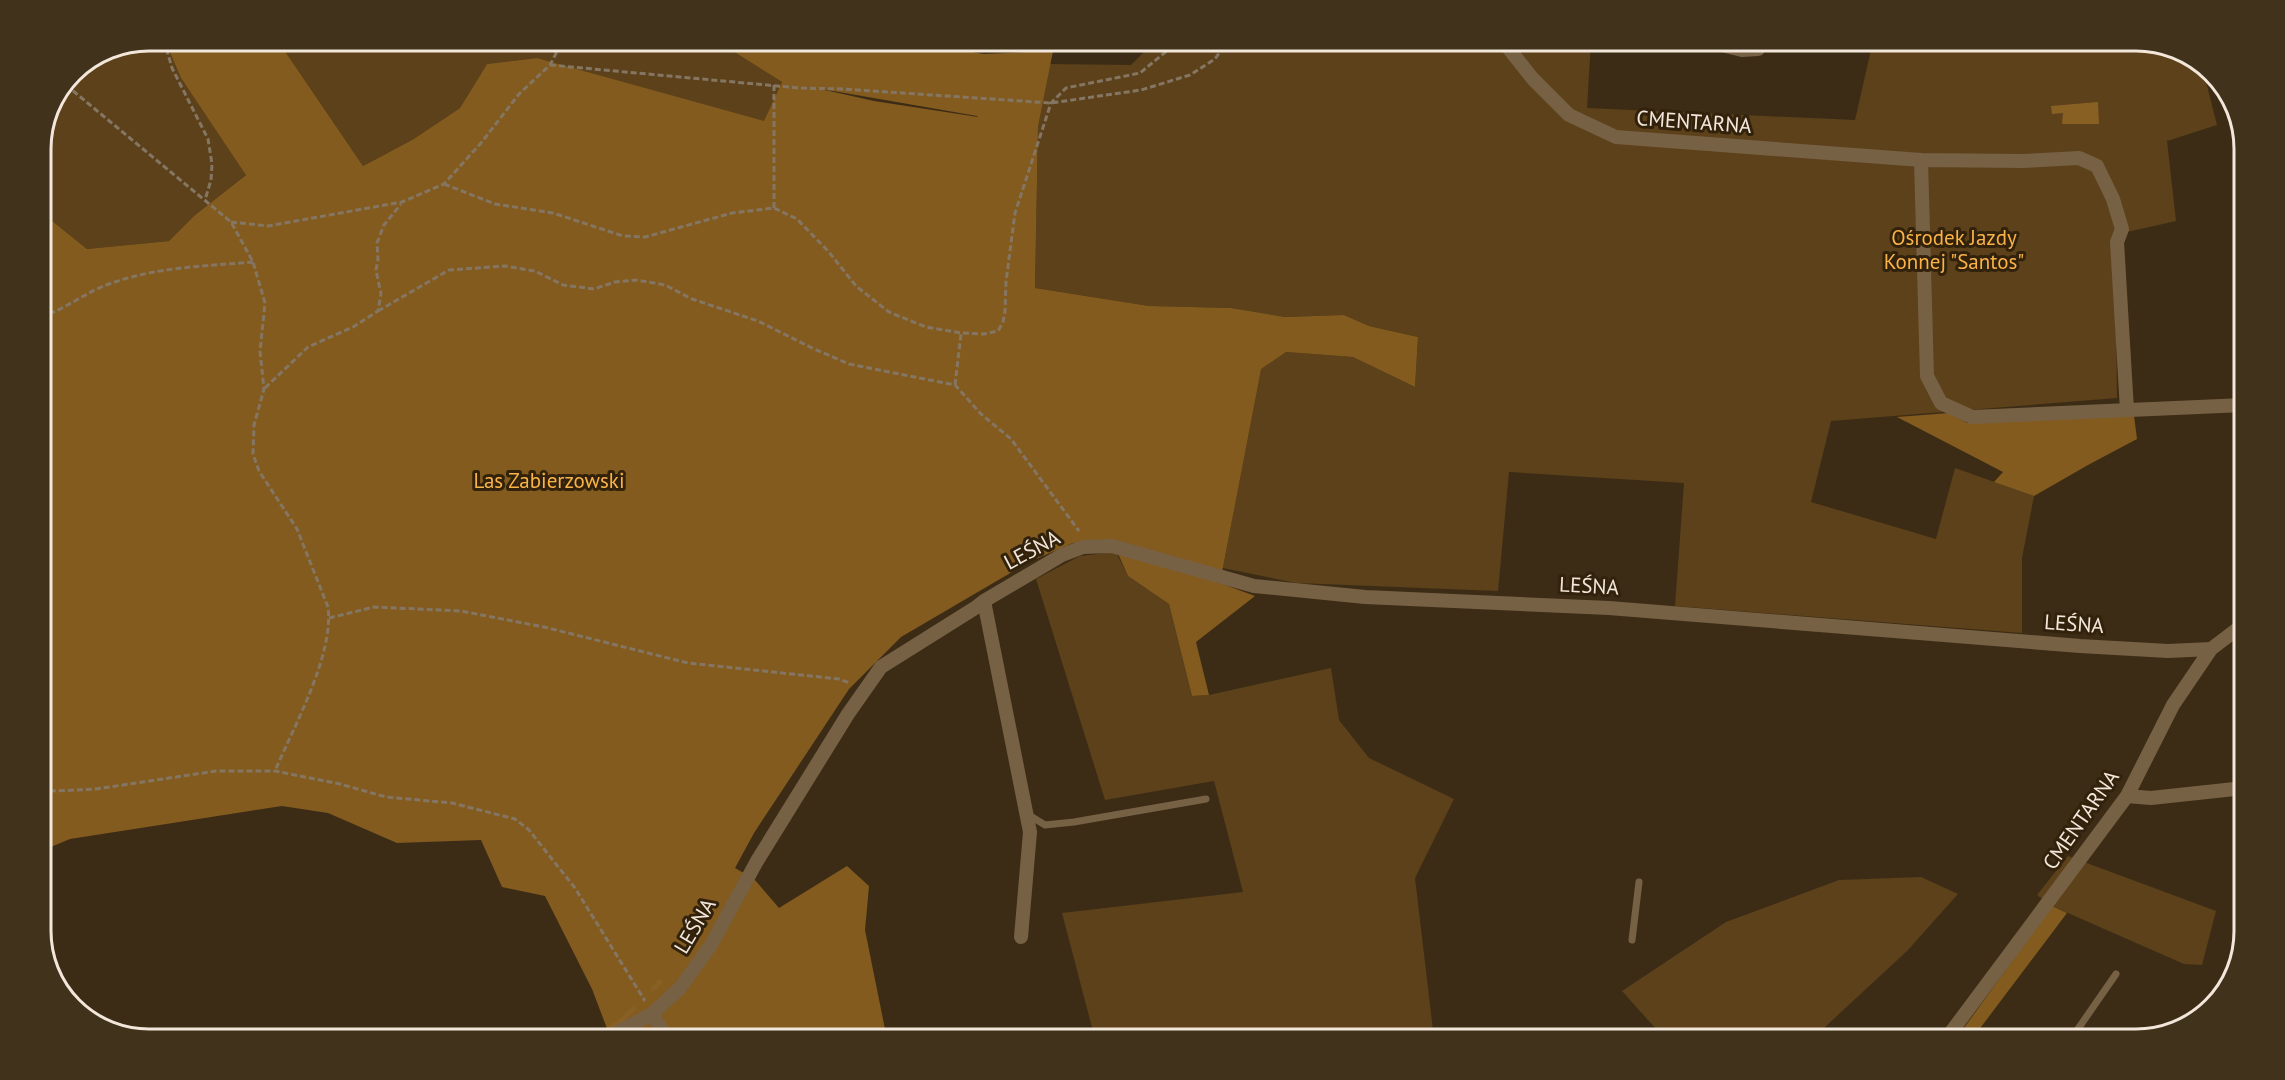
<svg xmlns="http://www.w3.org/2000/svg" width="2285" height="1080" font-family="'PT Sans',sans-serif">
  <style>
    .green { fill: #5c411a }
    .forest { fill: #835b1f; fill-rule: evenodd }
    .water { fill: #896024 }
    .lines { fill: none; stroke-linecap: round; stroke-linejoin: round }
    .stream { stroke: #896024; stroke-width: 5 }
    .path { stroke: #847663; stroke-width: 3; stroke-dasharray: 6 3; stroke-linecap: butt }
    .lane { stroke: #776144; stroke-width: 7 }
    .street { stroke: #776144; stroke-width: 14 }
    .labels { text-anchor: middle; stroke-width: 6; stroke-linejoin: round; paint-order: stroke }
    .street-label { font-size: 21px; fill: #f2e7da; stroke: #32220c }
    .park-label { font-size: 21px; fill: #fab348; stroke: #32220c }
    .rim { fill: none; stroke: #f2e7da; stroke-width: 3 }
  </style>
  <rect width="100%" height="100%" fill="#3c2c16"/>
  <!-- green -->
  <path class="green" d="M149,41h16l16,37 66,96 -52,41 -26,26 -82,8 -46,-37v-70l31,-70 36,-23z
    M278,41h439l65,41 -18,40 -227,-64 -50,6 -27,44 -48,32 -49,26z
    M1155,41h436l-4,67 268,12 18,-79h263l42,8 25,21 14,55 -50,16 9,80 -49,11 -12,6 2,160 -286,23 -20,81 125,37 19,-71 79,28 -12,62v75l-347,-27 9,-123 -175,-11 -11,119 -202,-8 -73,-15 37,-199 26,-17 67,5 62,30 3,-50 -49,-11 -25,-11 -59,2 -54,-9 -82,-2 -114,-18 3,-161 12,-63 81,1z
    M1116,552l12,24 41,28 23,92 17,-1 122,-27 8,52 30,38 85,41 -39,79 19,161h-339l-33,-126 181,-21 -29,-111 -109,19 -69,-221 44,-23z
    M2068,856l148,55 -14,54 -18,-1 -132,-58 -15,-11z
    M1921,877l37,17 -51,57 -95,88h-147l-43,-48 104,-69 113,-42z"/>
  <!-- forest -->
  <path class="forest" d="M916,40l15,5 53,9 69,-3 -15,76 -3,161 114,18 82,2 54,9 59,-2 25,11 49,11 -3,50 -62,-30 -67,-5 -25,17 -41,214 35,13 -59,46 13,53 -17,1 -23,-92 -41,-28 -16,-36 -39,3 -44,19 -128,75 -52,52 -95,144 -19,35 19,11 25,29 68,-42 22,20 -4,44 22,109h-276l-19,-50 -47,-93 -43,-9 -21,-47 -84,3 -69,-30 -46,-7 -212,33 -29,12v-639l46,37 82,-8 26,-26 51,-40 -65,-97 -16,-37h33l4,4h22l6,-4h48l85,125 49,-26 48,-32 27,-44 50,-6 227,63 18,-39 -65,-41zM816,88l161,28 1,1 -104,-16z
    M1949,413l18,10 167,-7 3,23 -49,26 -54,31 -40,-14 9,-10 -106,-55z
    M2052,906l15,7 -95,126h-16z"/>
  <!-- water -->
  <path class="water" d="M2098,102l1,22h-37l1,-11 -11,1 -1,-8z"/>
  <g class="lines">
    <!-- stream -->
    <path class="stream" d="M653,989l7,-7
      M594,1039l27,-18 12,-12"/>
    <!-- path -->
    <path class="path" d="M164,40l8,28 36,71 4,25 -1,16 -6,20
      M550,65l249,23 44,1 208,14 90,-13 49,-15 25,-16 13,-19
      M66,85l165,137 22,40 12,41 -5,48 4,38 -10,36 -1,29 6,17 38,58 31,78c6,48 -34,119 -53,164
      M774,85v123
      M444,184l51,20 58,9 70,23 22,1 87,-24 42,-5 23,11 31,32 28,35 33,26 37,15 35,6 23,1 14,-3 5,-9 2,-11 1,-29 9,-69 36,-110 15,-15 74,-15 40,-33
      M231,222l37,4 134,-24 42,-18 37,-41 38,-49 31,-29 13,-25
      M378,311l71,-41 56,-4 30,5 28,14 31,4 21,-7 21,-2 29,5 27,14 66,22 54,27 37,16 106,21 26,29 30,25 68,92
      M41,317c25,-8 46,-26 71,-34 45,-16 93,-17 141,-21
      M955,385l6,-51
      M265,388l43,-41 45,-20 25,-16 3,-17 -5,-24 2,-11 -1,-16 7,-18 17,-21
      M329,618l45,-11 87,4 83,16 144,36 151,16 11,4
      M41,789l15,2 40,-2 120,-18h59l65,13 46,13 66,6 63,16 14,11 46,58 70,113"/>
    <!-- lane -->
    <path class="lane" d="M1027,814l18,11 29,-3 132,-23
      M1632,940l7,-58
      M2071,1039l45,-65"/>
    <!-- street -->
    <path class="street" d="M1502,40l31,39 36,36 47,22 305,23
      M1702,40l40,10 16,-1 3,-9
      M2127,410l-10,-168 5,-13 -9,-30 -16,-33 -18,-8 -56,3 -102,-1 6,216 14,27 31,14 272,-12
      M2127,796l24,2 93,-10
      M1021,937l9,-105 -46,-231 78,-46 21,-8 29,-1 142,40 111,11 244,11 471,38 88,5 43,-2
      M652,1014l16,25
      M605,1039l47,-25 28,-26 31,-43 46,-84 91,-147 33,-47 94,-59 9,-7
      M1946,1039l181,-243 46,-91 38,-56 33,-25"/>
  </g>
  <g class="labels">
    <!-- street labels -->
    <g class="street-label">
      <text transform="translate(1694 122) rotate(4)" y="7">CMENTARNA</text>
      <text transform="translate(1032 550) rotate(-28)" y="7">LEŚNA</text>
      <text transform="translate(1589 586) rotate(3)" y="7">LEŚNA</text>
      <text transform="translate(2074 624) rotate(4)" y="7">LEŚNA</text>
      <text transform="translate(2081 820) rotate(-55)" y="7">CMENTARNA</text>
      <text transform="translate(695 926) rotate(-59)" y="7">LEŚNA</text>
    </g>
    <!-- park labels -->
    <g class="park-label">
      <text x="1954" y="245">Ośrodek Jazdy<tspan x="1954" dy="24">Konnej "Santos"</tspan></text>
      <text x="549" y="488">Las Zabierzowski</text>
    </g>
  </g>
  <!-- crop -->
  <path d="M0 0H2285V1080H0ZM149 51H2136A98 98 0 0 1 2234 149V931A98 98 0 0 1 2136 1029H149A98 98 0 0 1 51 931V149A98 98 0 0 1 149 51Z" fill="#41321c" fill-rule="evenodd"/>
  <path class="rim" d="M149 51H2136A98 98 0 0 1 2234 149V931A98 98 0 0 1 2136 1029H149A98 98 0 0 1 51 931V149A98 98 0 0 1 149 51Z"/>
</svg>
